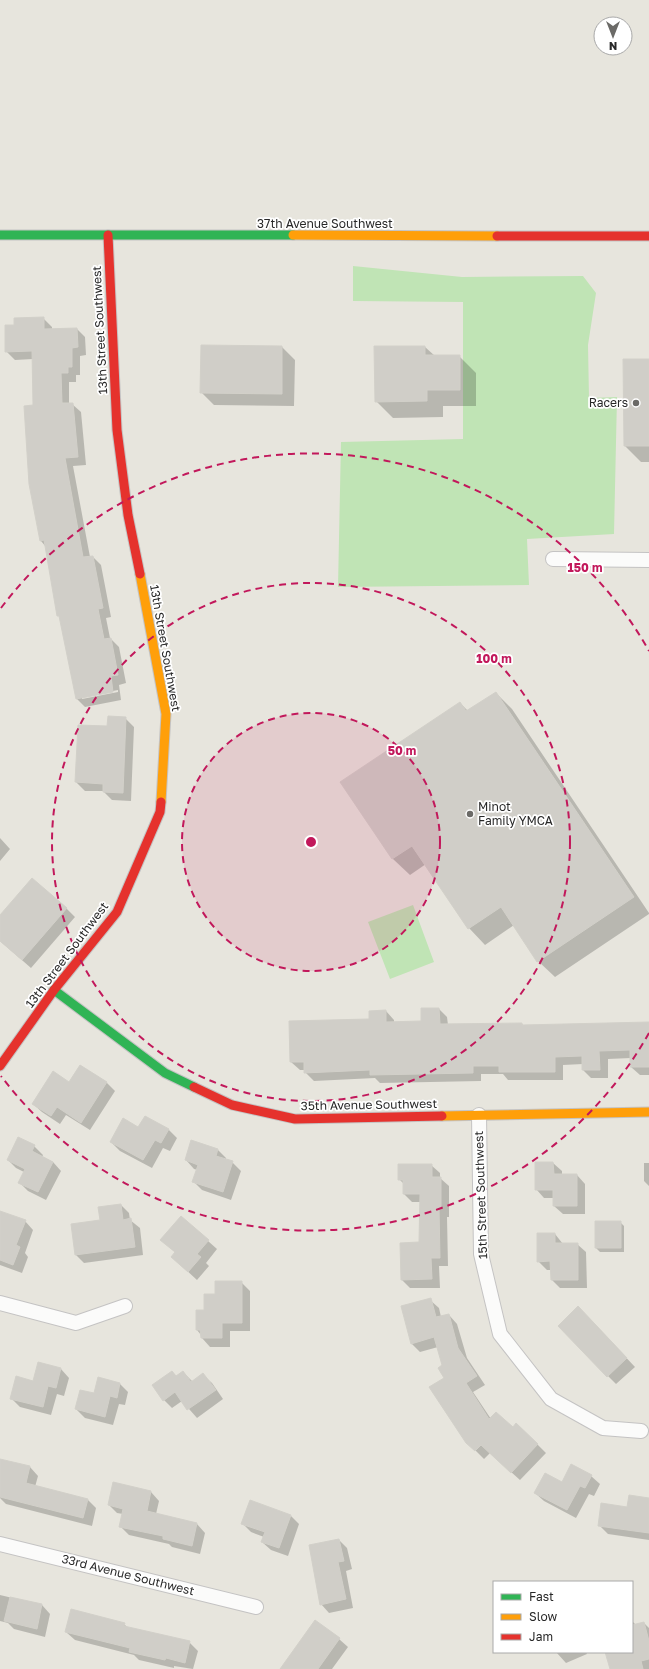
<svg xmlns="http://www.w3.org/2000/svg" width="649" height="1669" font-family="'Golos Text',sans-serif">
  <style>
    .green { fill: #c0e4b5 }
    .shadow { fill: #0003; fill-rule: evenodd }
    .building { fill: #d0cec8; stroke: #d2d0c9 }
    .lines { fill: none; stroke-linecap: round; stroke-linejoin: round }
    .street-casing { stroke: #c4c3c3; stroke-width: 16 }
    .fast-casing { stroke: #c4c3c3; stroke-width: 11 }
    .slow-casing { stroke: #c4c3c3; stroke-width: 11 }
    .jam-casing { stroke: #c4c3c3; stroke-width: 11 }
    .street { stroke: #fbfbfa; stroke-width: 14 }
    .fast { stroke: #30b455; stroke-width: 9 }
    .slow { stroke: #ff9f0a; stroke-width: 9 }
    .jam { stroke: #e5322d; stroke-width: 9 }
    .ring { fill: none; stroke: #c2185b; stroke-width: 2; stroke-dasharray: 7 5 }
    .poi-dot { fill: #6b6a67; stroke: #fff; stroke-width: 1.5 }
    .labels { text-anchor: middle; stroke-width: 3.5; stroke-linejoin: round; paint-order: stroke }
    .street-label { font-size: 12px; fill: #282828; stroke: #fff }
    .poi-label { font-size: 12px; fill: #282828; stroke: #fff; text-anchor: end }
    .centre { fill: #c2185b; stroke: #fff; stroke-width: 2 }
    .ring-label { font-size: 12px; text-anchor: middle; font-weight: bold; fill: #c2185b; stroke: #fff; stroke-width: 3.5; stroke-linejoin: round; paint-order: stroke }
  </style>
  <rect width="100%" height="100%" fill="#e7e5dd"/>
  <!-- green -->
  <path class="green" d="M353,266l109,11 121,-1 13,17 -8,52 1,53 28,-1 -3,137 -87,5 2,46 -191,2 3,-145 122,-3v-137l-110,-1z
    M413,905l21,57 -44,17 -22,-57z"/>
  <!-- shadow -->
  <path class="shadow" d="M43,318l9,9v2h25l8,8 1,18 -6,1v19h-4v7h-7v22h3l9,8 5,53 -13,1 17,91h3l8,8 10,52 -5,1 4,20 9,9 7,36 -7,2 2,15 -36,7 -8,-8 -16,-81 -3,-3 -12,-68 -5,-6 -11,-57 4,-78 -1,-47 -18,1 -9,-9 9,-26zM118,690v2l-36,7v-2z
    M282,347l13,13 -1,46 -80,-1 -13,-13z
    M425,347l10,9h24l17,17v33h-33v11l-50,1 -17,-17z
    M649,360v102h-8l-16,-16z
    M496,693l16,16 137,204v1l-94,63 -17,-16 -24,-36 -29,20 -16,-17 -43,-64 -16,11 -17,-16 -51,-77 118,-79 8,8z
    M125,718l9,9 -3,74 -19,-1 -9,-9h-18l-9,-9 32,-55z
    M0,838l10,11 -10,12z
    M66,908l9,9 -44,51 -31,-27v-24z
    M439,1009l8,8 1,8 74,-1 2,2 125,-3v52h-9l-9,-8v-9l-23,1v19h-17l-8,-8v-6l-20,1v15h-55l-5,-6h-22v7l-101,2 -5,-5 -61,3 -9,-9v-2h-5l-9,-8 95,-51 8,9v3l28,-1z
    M81,1066l26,17 8,8 -25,39 -24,-15 -6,9 -18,-12 -9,-8 37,-21z
    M139,1128l29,1 9,9 -7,13 -7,-3 -11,20 -32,-17 -9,-9z
    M192,1141l26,9 8,8v2l6,2 9,9 -10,29 -29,-10 -8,-8 4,-12 -4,-1 -8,-9z
    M34,1146l9,9 -1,2 11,5 8,9 -15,29 -18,-9 -9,-9 5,-10 -8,-4 -8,-8z
    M553,1163l9,8v4h15l8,9v30h-22l-9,-8v-8h-10l-8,-9z
    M644,1163h5v23l-5,-5z
    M431,1165l9,8v5l9,8v31h-2l1,49h-9l1,22h-30l-8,-8 18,-37 1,-41h-9l-8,-8v-10l-5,-5z
    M121,1205l8,8 1,7 10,8 3,27 -59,8 -8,-8 25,-34z
    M0,1212l25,9 8,9 -8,23 3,4 -6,16 -22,-8z
    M620,1222l4,4v26h-24l-4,-4z
    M555,1234l8,10h14l9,8 1,36h-27l-8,-8 -1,-10h-4l-9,-9z
    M162,1240l46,1 9,8 -11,14 3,3 -12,14 -25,-23 4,-4z
    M241,1282l9,9v40h-20v16h-20l-8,-9 -1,-3 -4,-5 8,-19 11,-16z
    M430,1300l9,8 2,9 8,-2 8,9 10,34 18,27 -12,7 18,27 22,10 24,15 9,9 -26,27 -30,-27 -6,6 -17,-17 -21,-64 -8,-31 -18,5 -9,-9z
    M587,1316l48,51 -19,17 -8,-8z
    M61,1369l8,9 -5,18 -7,-2 -6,21 -31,-8 -9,-9z
    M172,1372l5,5 6,-5 10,10 10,-7 9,8 11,16 -26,19 -15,-17 -10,7 -8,-8z
    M99,1378l21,6 8,8 -3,13 -6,-1 -6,21 -28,-7 -9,-9 19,-14z
    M0,1460l30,7 8,9 -3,11 53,13 8,8 -4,18 -86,-22 -6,-6z
    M591,1476l9,8 -6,12 -5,-2 -13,24 -32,-17 -9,-8 27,-10z
    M114,1484l37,8 8,9 -3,13 41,10 8,9 -5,21 -28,-7 -3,-3 -40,-9 -9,-9 3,-12 -6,-1 -8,-8z
    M649,1499v41l-41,-6 -9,-9 29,-17z
    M291,1516l8,8 -11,32 -17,-6 -9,-8 2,-5 -13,-5 -9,-9z
    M339,1540l8,8 5,21 -6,2 7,37 -24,5 -8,-9z
    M0,1595l42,10 8,9 -5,23 -31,-8 -6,-6 -8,-2z
    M632,1621l4,4 8,-2 5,5v41h-38l-5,-17h26z
    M315,1622l24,17 9,8 -16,22h-45z
    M124,1624l4,4 61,14 9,9 -5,18 -19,-3v2l-35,-8 -5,-5 -59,-15 -9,-8z
    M556,1652h30l1,2 -21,9z"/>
  <!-- building -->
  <path class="building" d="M44,317v12l33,-1 1,19 -6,1v19h-4v6h-7l1,30h11l5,54 -13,1 18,99 10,-1 10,52 -5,1 6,30 7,-1 7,37 -7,1 2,16 -37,7 -17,-83h-2l-13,-76 -4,1 -11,-57 -5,-78 9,-1 -1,-54 -27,1v-27h9v-7z
    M201,345l81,1v48l-82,-1z
    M374,346h51v9h35v35h-33v11l-52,1z
    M623,359h26v87h-25z
    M496,692l138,205 -97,65 -36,-55 -33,22 -56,-83 -20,13 -52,-77 120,-80 6,9z
    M108,716l18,1 -3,76 -20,-1v-8l-28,-2 3,-57 29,1z
    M32,878l35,30 -45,52 -22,-19v-26z
    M421,1008h18l1,16 82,-1v2l127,-3v45h-19v-17l-31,1 1,19h-18v-14l-27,1v15h-56v-6h-26v7l-103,2v-5l-66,3v-11h-14l-1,-41 80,-2v-8l17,-1v12l35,-1z
    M80,1065l27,17 -26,41 -24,-16 -6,9 -19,-12 21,-33 16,11z
    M145,1116l24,13 -8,14 -6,-3 -12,20 -33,-18 13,-24 15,9z
    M18,1137l17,8 -3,6 21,11 -15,30 -20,-9 7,-14 -18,-9z
    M191,1140l27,9 -2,7 17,5 -10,31 -31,-10 6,-17 -13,-5z
    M535,1162h18l1,12h23v32h-24v-16h-18z
    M398,1164h34v13h9v32h-2l1,49h-9l1,21 -31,1 -1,-37 19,-1 1,-48h-17v-14h-5z
    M121,1204l2,16 8,-2 4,29 -60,8 -4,-31 29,-4 -2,-13z
    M0,1211l26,9 -10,25 4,2 -7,18 -13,-5z
    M181,1216l28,24 -12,14 4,3 -13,15 -17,-15 4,-5 -15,-12z
    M595,1221h26v27h-26z
    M537,1233h18v10h23v37h-27l-1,-19 -13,1z
    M215,1281h27v42h-20v15h-21l-1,-8h-4v-20h8v-16h11z
    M431,1298l5,19 13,-3 9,34 19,28 -11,7 23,36 7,-7 17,15 3,-4 22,21 -27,29 -30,-28 -6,6 -9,-8 -37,-56 15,-9 -6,-10 4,-3 -8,-28 -23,7 -10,-38z
    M578,1306l49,52 -20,19 -49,-51z
    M38,1362l23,6 -5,20 -8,-2 -5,21 -33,-8 6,-23 17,5z
    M172,1371l4,5 7,-5 8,11 12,-9 13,17 -29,20 -12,-18 -12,9 -11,-16z
    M98,1377l22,6 -3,15 -7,-2 -5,21 -30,-8 5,-19 14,3z
    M0,1459l30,7 -4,17 62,16 -5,19 -83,-21z
    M571,1464l21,11 -7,13 -5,-2 -13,24 -33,-17 11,-20 17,9z
    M113,1482l38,9 -4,20 50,12 -5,23 -29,-7v-3l-44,-9 4,-18 -15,-4z
    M629,1495l20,3v35l-51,-7 3,-23 26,4z
    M250,1500l41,15 -12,33 -18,-6 4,-10 -24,-8z
    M339,1539l5,22 -6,1 8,37 -26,6 -11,-60z
    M10,1597l32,7 -5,25 -33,-8z
    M71,1609l54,14 -1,3 66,15 -5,22 -19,-5 -1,2 -36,-8 1,-4 -65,-16z
    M315,1620l25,18 -22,31h-38z
    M644,1622l5,19v18l-8,2 2,8h-33l-5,-17h27v-27z"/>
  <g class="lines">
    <!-- street casing -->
    <g class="street-casing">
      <path id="street" d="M553,559l96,1
        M479,1115l2,139 19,80 51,65 52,29 38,3
        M0,1303l76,20 49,-17
        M0,1544l256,63"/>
    </g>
    <!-- fast casing -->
    <g class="fast-casing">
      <path id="fast" d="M0,235h293
        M54,990l111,83 29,14"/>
    </g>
    <!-- slow casing -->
    <g class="slow-casing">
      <path id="slow" d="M293,235l204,1
        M140,574l26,140 -5,88
        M442,1116l207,-4"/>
    </g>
    <!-- jam casing -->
    <g class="jam-casing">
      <path id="jam" d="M108,235l9,195 11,85 12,59
        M497,236h152
        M0,1066l54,-76 63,-78 43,-100 1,-10
        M194,1087l38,18 63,14 147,-3"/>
    </g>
    <!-- street -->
    <use href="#street" class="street"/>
    <!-- fast -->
    <use href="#fast" class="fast"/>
    <!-- slow -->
    <use href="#slow" class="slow"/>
    <!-- jam -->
    <use href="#jam" class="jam"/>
  </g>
  <!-- distance rings -->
  <circle cx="311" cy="842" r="129" fill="#c2185b" fill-opacity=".12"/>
  <g class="ring">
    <circle cx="311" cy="842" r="129"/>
    <circle cx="311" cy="842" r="259"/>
    <path d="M649 1033A388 388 0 0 1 1 1076M1 608A388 388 0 0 1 649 651"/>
  </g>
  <!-- markers -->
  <g class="poi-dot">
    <circle cx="636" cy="403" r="4"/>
    <circle cx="470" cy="814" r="4"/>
  </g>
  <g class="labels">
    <!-- street labels -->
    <g class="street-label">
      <text x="325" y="228">37th Avenue Southwest</text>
      <text transform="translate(100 330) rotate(-93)" y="4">13th Street Southwest</text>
      <text transform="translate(165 648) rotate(80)" y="4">13th Street Southwest</text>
      <text transform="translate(67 955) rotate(-53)" y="4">13th Street Southwest</text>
      <text transform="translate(369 1105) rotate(-1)" y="4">35th Avenue Southwest</text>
      <text transform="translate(481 1195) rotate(-92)" y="4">15th Street Southwest</text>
      <text transform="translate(128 1575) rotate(14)" y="4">33rd Avenue Southwest</text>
    </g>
    <!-- poi labels -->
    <g class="poi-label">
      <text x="628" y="407">Racers</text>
      <text x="478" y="811" text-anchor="start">Minot<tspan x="478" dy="14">Family YMCA</tspan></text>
    </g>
  </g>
  <circle cx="311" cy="842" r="6" class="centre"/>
  <g class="ring-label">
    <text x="585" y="572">150 m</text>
    <text x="494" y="663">100 m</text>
    <text x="402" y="755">50 m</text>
  </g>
  <!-- legend -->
  <rect x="493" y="1581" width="140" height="72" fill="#ffffff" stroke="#a9a9a9"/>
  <rect x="501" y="1594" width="20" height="6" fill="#30b455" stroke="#a9a9a9"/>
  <text x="529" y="1601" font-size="12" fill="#282828">Fast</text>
  <rect x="501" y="1614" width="20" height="6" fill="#ff9f0a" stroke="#a9a9a9"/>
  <text x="529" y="1621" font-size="12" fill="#282828">Slow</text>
  <rect x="501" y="1634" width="20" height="6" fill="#e5322d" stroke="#a9a9a9"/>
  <text x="529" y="1641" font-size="12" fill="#282828">Jam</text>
  <!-- north arrow -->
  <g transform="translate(613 36) rotate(180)"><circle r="19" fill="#ffffff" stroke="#a9a9a9"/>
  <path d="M0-3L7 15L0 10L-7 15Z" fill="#6b6a67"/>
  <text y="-6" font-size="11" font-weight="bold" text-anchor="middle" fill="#282828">N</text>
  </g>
</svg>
